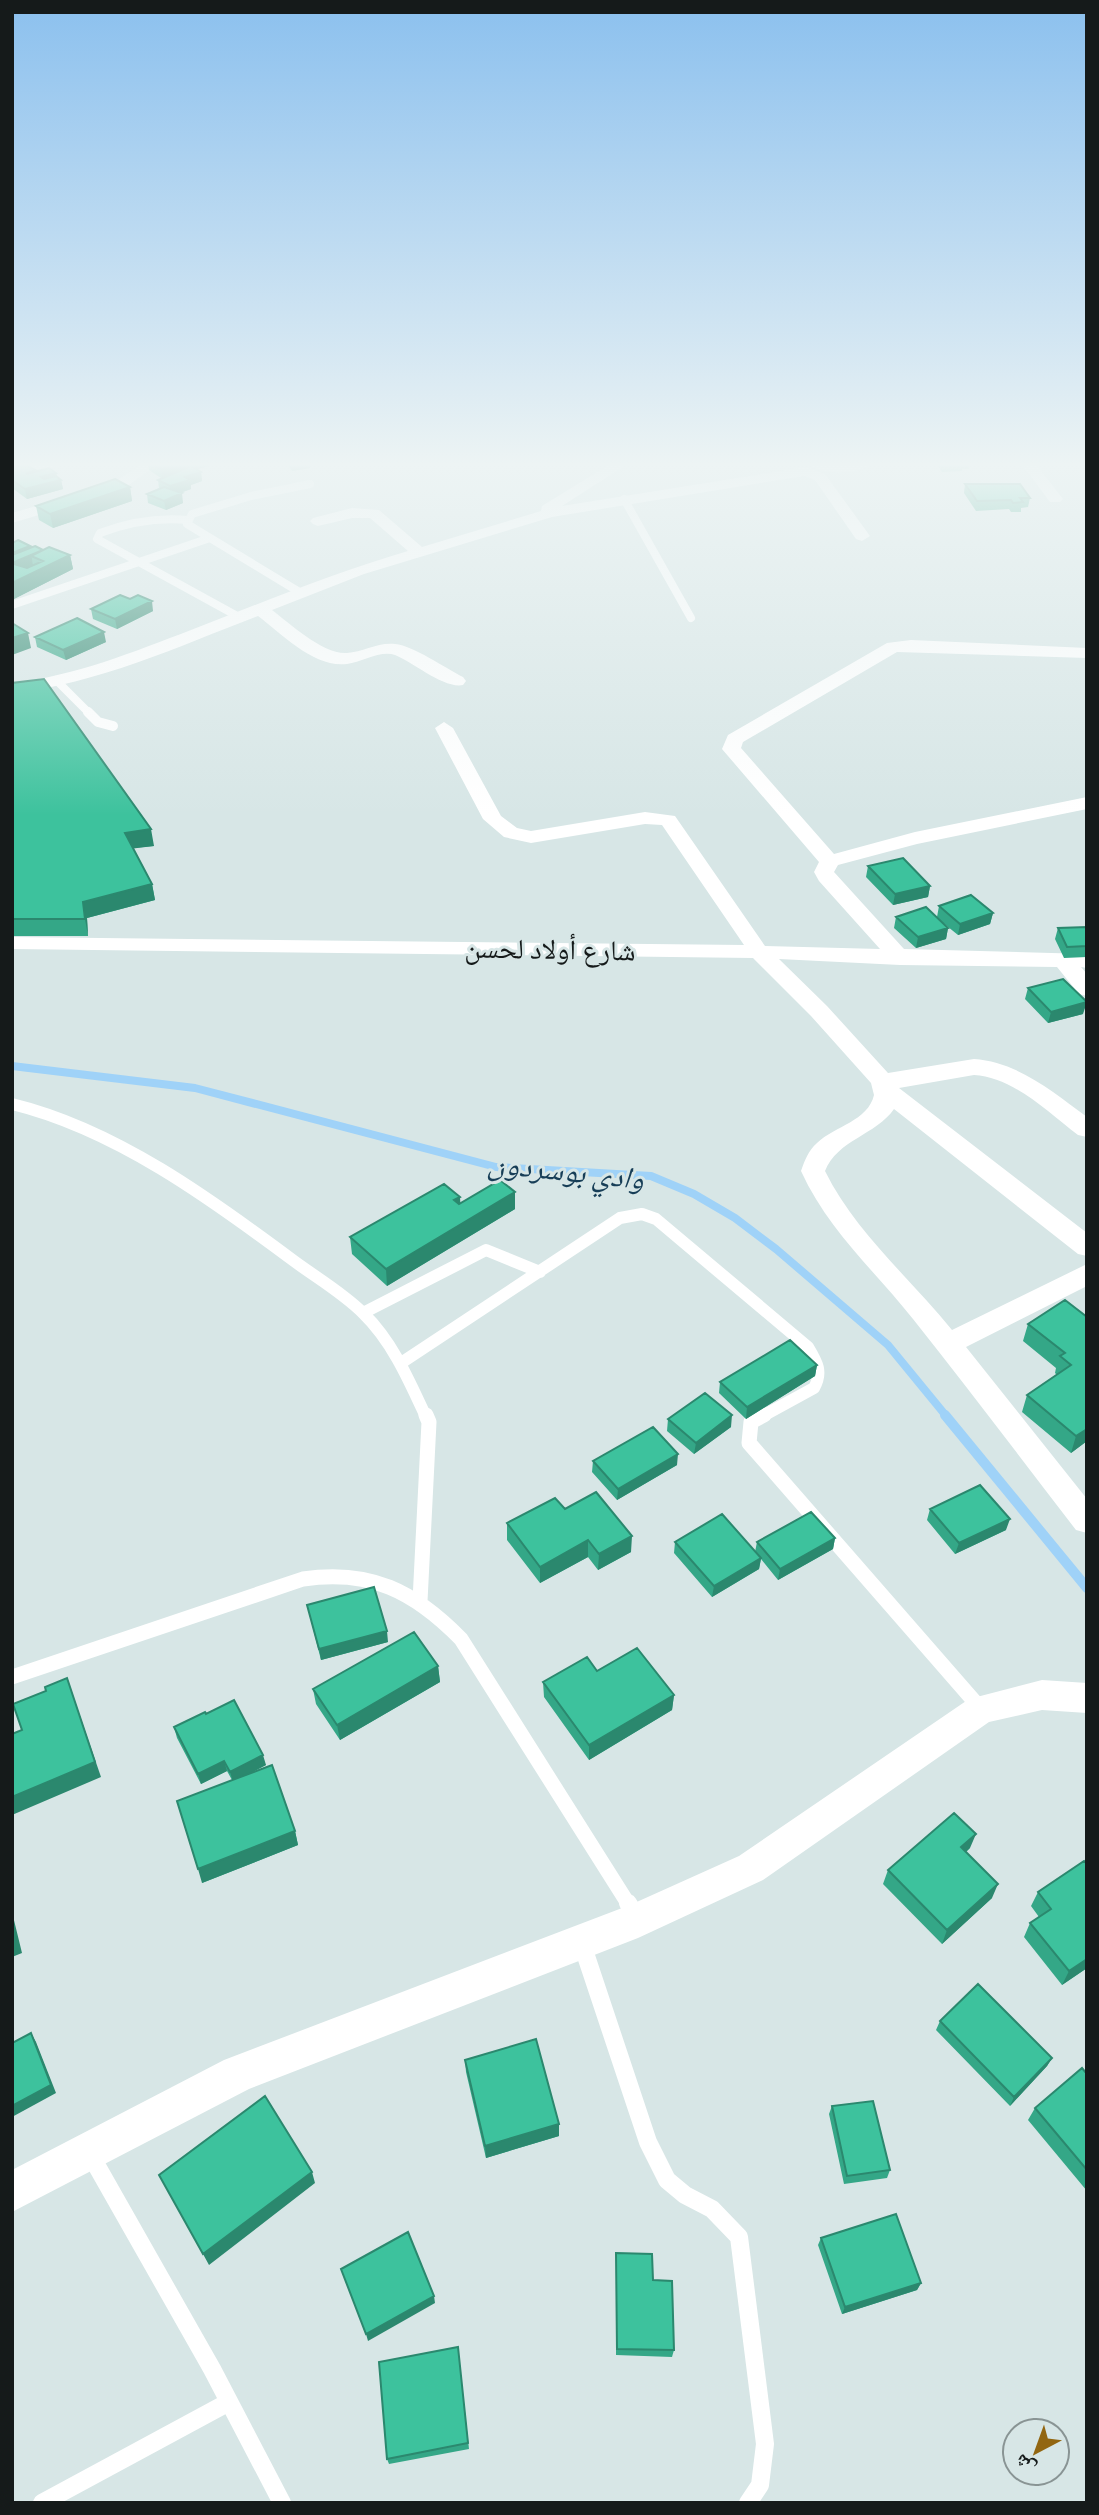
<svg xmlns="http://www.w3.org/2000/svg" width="1099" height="2515" font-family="'Zilla Slab','Noto Naskh Arabic',serif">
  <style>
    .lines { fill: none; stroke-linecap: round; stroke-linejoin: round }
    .stream-far1 { stroke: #9fd2f8; stroke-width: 8 }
    .stream { stroke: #9fd2f8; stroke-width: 10 }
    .service-far4 { stroke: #fff; stroke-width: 8 }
    .service-far3 { stroke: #fff; stroke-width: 10 }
    .service-far2 { stroke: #fff; stroke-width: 12 }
    .service-far1 { stroke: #fff; stroke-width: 15 }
    .service { stroke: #fff; stroke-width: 18 }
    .minor { fill: #fff; fill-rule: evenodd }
    .wall { fill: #34a787 }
    .shaded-wall { fill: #2b886e }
    .building { fill: #3dc29d; stroke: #2b886e; stroke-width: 2 }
    .labels { text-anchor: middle; stroke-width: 6; stroke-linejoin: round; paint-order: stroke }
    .street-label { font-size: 28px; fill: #151a1a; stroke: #d7e6e6 }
    .water-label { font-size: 30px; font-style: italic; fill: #173e57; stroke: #d7e6e6 }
  </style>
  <rect width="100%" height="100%" fill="#d7e6e6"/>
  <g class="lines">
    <!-- stream-far1 -->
    <path class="stream-far1" d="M12,1066l183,22 301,79 155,9 43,18 41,24 41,31 112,96 59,72"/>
    <!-- stream -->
    <path class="stream" d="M945,1415l142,173"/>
    <!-- service-far4 -->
    <path class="service-far4" d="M624,499l67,119
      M188,520c-31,-3 -59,2 -88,13l-3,6 142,78
      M301,593l-114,-69 5,-10 59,-18 59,-12
      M12,605l195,-66
      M56,680l34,34"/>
    <!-- service-far3 -->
    <path class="service-far3" d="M88,712l10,10 15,4"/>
    <!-- service-far2 -->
    <path class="service-far2" d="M12,1104c103,25 199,95 282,157 23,17 49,32 69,52 29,28 46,67 63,104
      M363,1313l123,-63 54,22
      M401,1363l219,-145 22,-4 14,5 152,128c9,15 15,25 6,41l-53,29"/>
    <!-- service-far1 -->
    <path class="service-far1" d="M764,1415l-13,7 -2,21 232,266
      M420,1601l9,-179 -3,-7
      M12,1677l291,-98c67,-10 111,12 158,60l168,266"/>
    <!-- service -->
    <path class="service" d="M628,1903l10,17
      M582,1944l66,198 19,38 18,15 27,14 27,28 26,207 -5,41 -12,18
      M90,2154l122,215 70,134
      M42,2503l187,-101"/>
    <!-- minor -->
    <path class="minor" d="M24,463h38l-2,3 -22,3 -12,-3z
      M143,463h16l-37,27 -110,33v-10l100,-29z
      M612,463h17l-67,43 244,-39 19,7 45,62 -8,5 -6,-2 -41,-59 -11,-4 -252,41 -188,57 -92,36c17,13 52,45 75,43 16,-1 31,-11 48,-9 19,2 50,24 68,33l3,4 -3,4c-19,4 -50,-23 -68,-30 -14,-5 -33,7 -48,9 -33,4 -65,-30 -89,-48 -79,30 -160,68 -246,77v-10c63,-7 121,-31 179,-53 72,-28 143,-57 217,-79l-38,-33h-18l-34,8 -5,-2 -3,-3 3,-3 39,-10 27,2 43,37 119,-36 1,-5z
      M808,463h65c-13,11 -53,14 -65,0z
      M1021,463h14l28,36 -3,3h-10z
      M911,640l176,8v10l-190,-6 -154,90 -2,6 93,106 81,-22 172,-35v12l-170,35 -79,21 -4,7 70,77 183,5v14l-6,-1 6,7v22l-8,-2 -22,-27 -157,-2 -121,-6 48,47 61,67 86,-14c44,3 79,33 113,58v20l-9,-2c-30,-23 -65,-58 -104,-60l-75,13 188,145v23l-9,-2 -184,-145c-18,26 -57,31 -69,62 30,61 85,107 127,159l135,-66v22l-121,61 121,152v34l-11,-3c-54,-70 -108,-142 -163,-211 -39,-49 -85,-89 -112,-148 4,-11 7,-20 16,-28 18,-17 51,-22 57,-48l-3,-12 -60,-67 -58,-58 -741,-9v-12l732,8 -82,-120 -17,-1 -114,19 -27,-6 -21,-18 -48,-91 9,-6 9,6 48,88 16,12 14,3 114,-19 30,4 90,130 115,3 -61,-68 -5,-9 5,-10 -97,-113 6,-14 159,-92z
      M1042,1680l45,3v30l-45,-3 -53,12 -226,158 -125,58 -389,151 -237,123v-42l212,-110 406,-155 109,-49 230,-157z"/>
  </g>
  <!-- wall -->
  <path class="wall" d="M12,463h19l1,6 3,3 21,1 1,4 4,3 2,9 -36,10 -15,-11z
    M148,463h60l1,3 -13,3 5,3 1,9 -11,4v4l-11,4 3,10 -17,7 -18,-7 -1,-9 12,-6 -1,-8 3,-2 -12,-8z
    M276,463h34v5l-18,3 -6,-8 -9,2z
    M936,463h34l-1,6h-7v2l-20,1z
    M965,484l65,14 -2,9 -7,1v4h-10l-2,-3 -33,2 -12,-18z
    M130,487l2,14 -79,27 -14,-8 -3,-14z
    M30,546v2l40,7 3,14 -61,31z
    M91,609l62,2 -36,18 -24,-10z
    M35,637l71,5 -40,18 -29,-13z
    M12,683l142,163 -21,2 19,36 3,16 -68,18 1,18h-76z
    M868,866l62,20 -2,11 -35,8 -27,-28z
    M939,906l54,7 -3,11 -32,11 -16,-13 6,6 -2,11 -30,9 -22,-20 2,-11h41z
    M1087,927v30l-23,1 -9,-19 3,-11z
    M1028,988l55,26 -35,9 -23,-24z
    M515,1192v17l-128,77 -35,-32 -2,-17 110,-40v6z
    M1065,1300l22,141 -16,12 -49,-41 5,-17 30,-20 -2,-2 1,-5 -33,-27 5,-17z
    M817,1365l-2,11 -69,43 -27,-26 1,-11z
    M668,1419l63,8 -37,27 -27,-23z
    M593,1461l84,4 -60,35 -25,-28z
    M565,1509l66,43 -33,18 -10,-13 -48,26 -33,-43v-17z
    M930,1509l76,21 -51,24 -28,-34z
    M835,1538l-2,11 -55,31 -17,-21 -2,10 -47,28 -38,-44 1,-11 80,10 2,-10z
    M307,1605l81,37 -67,18z
    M438,1666l2,16 -100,58 -24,-36 -3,-15z
    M597,1671l77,24 -2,15 -83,50 -45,-63 -1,-15z
    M206,1714l60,51 -17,9 46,57 3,14 -96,38 30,-103 -5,-9 -26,13 -24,-46 -3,-11z
    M970,1848l-4,4 26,46 -50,46 -59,-60 5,-14z
    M1087,1864v104l-25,17 -38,-48 6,-14 9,-6 -8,-11 7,-14z
    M940,2021l112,37 -5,8 -37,40 -74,-76z
    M465,2060l94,64v12l-73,22 -20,-86z
    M1087,2074v117l-59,-71 7,-12z
    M832,2106l58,64 -3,8 -43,6 -15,-70z
    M821,2238l100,45 -4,7 -75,24 -24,-69z
    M616,2253l37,27 21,70 -2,7 -56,-2z
    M458,2347l11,102 -80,15 -2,-5z"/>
  <!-- shaded-wall -->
  <path class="shaded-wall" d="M184,463h24l1,3 -47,13 -1,-10z
    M291,463h19v5l-18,3z
    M201,472l1,9 -11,4v4l-20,7 -1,-10 15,-9z
    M56,473l2,7h3l2,9 -36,10 -2,-10 16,-12z
    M130,487l2,14 -79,27 -3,-14z
    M182,493l1,10 -17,7 -2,-9z
    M30,546l3,20 -21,8v-21z
    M70,555l3,14 -61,31v-17z
    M152,601l1,10 -36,18 -2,-10z
    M104,632l2,10 -40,18 -3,-10z
    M28,633l3,15 -19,7v-17z
    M151,829l3,17 -25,3 -4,-16z
    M152,884l3,16 -68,18 1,18 -3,-17 -2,-17z
    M930,886l-2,11 -35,8 2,-11z
    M993,913l-3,11 -32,11 2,-11z
    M948,928l-2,11 -30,9 2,-11z
    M1087,1002l-4,12 -35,9 3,-11z
    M515,1192v17l-128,77 -1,-17z
    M460,1197l1,17 -7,-14z
    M817,1365l-2,11 -69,43 1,-12z
    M732,1415l-1,12 -37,27 2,-11z
    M1087,1429v12l-16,12 5,-17z
    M678,1454l-1,11 -60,35 1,-11z
    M1010,1519l-4,11 -51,24 4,-11z
    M632,1536l-1,16 -33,18 1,-16z
    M835,1538l-2,11 -55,31 2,-11z
    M588,1540v17l-48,26v-16z
    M761,1558l-2,11 -47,28 2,-11z
    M387,1631l1,11 -67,18 -2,-11z
    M438,1666l2,16 -100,58 -3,-15z
    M67,1678l34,99 -89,38v-18z
    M674,1695l-2,15 -83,50v-15z
    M263,1755l3,10 -33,17 -3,-10z
    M224,1761l3,10 -26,13 -3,-10z
    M295,1831l3,14 -96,38 -4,-14z
    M976,1834l-6,14 -15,14 6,-15z
    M998,1884l-6,14 -50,46 5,-14z
    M12,1912l10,41 -10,4z
    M1087,1959v9l-25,17 7,-14z
    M31,2033l5,9 20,51 -44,24v-11z
    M1052,2058l-5,8 -37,40 4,-9z
    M559,2124v12l-73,22 -1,-12z
    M312,2172l3,11 -106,82 -6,-11z
    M921,2283l-4,7 -75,24 3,-7z
    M434,2296l1,7 -67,38 -2,-7z"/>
  <!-- building -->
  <path class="building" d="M12,463h19l-5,2 9,5 -9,4 23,-6 7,5 -15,4 3,2 12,-3 5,4 -36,9 -13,-9z
    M150,463h34l-23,6z
    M191,466l10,6 -16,5 5,3 -20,6 -12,-6z
    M115,479l15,8 -80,27 -14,-8z
    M965,484h55l10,14h-10l3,4 -10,1 -2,-3 -34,1z
    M164,487l18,6 -18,8 -17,-7z
    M18,540l12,6 -18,7v-10z
    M35,546l8,4 -31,13v-8z
    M49,547l21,8 -58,28v-19h2l13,4 16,-7 -12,-5z
    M120,595l10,4 8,-4 14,6 -37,18 -24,-10z
    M77,618l27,14 -41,18 -28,-13z
    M12,623l16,10 -16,5z
    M44,679l107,150 -26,4 27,51 -69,18 2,17h-73v-236z
    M903,858l27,28 -35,8 -27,-28z
    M971,895l22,18 -33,11 -21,-18z
    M926,907l22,21 -30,9 -22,-20z
    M1087,927v19l-20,1 -9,-19z
    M1063,979l24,23 -36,10 -23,-24z
    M500,1180l15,12 -129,77 -36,-32 94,-53 16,13 -6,3 5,4z
    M1065,1300l22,17v112l-11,7 -49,-41 44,-30 -11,-9 5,-3 -37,-29z
    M790,1340l27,25 -70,42 -27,-25z
    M705,1393l27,22 -36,28 -28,-24z
    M653,1427l25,27 -60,35 -25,-28z
    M980,1485l30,34 -51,24 -29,-34z
    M596,1492l36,44 -33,18 -11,-14 -48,27 -33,-44 48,-25 10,11z
    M811,1512l24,26 -55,31 -23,-27z
    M722,1514l39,44 -47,28 -39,-44z
    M374,1587l13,44 -68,18 -12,-44z
    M414,1632l24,34 -101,59 -24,-36z
    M637,1648l37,47 -85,50 -46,-63 44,-25 10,14z
    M67,1678l28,84 -83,35v-63l10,-4 -9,-26 33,-13 -1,-4z
    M234,1700l29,55 -33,17 -6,-11 -26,13 -24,-47 31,-15 1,2z
    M272,1765l23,66 -97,38 -21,-68z
    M954,1813l22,21 -15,13 37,37 -51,46 -59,-60z
    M1084,1861l3,3v95l-18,12 -39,-48 21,-14 -13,-17z
    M978,1984l74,74 -38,39 -74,-76z
    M31,2033l20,52 -39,21v-63z
    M536,2039l23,85 -74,22 -20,-86z
    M1082,2068l5,6v96l-52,-62z
    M265,2096l47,76 -109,82 -44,-79z
    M873,2101l17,69 -43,6 -15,-70z
    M896,2214l25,69 -76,24 -24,-69z
    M408,2232l26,64 -68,38 -25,-65z
    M616,2253l36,1 1,26 19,1 2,69 -57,-1z
    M458,2347l10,96 -81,16 -8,-97z"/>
  <!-- sky -->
  <linearGradient id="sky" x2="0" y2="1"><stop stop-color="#8bc0ee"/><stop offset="0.57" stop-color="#edf4f4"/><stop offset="1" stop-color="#edf4f4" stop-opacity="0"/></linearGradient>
  <rect width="1099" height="815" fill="url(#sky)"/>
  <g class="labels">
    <!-- street labels -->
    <g class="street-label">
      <text transform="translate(550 949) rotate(1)" y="10">شارع أولاد لحسن</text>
    </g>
    <!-- water labels -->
    <g class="water-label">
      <text transform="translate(566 1171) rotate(6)" y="10">وادي بوسردون</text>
    </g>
  </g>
  <!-- border -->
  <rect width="1099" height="2515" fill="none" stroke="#151a1a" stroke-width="28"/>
  <!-- north arrow -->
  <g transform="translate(1036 2452) rotate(221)"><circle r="33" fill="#d7e6e6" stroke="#899494" stroke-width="2"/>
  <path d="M0-5L12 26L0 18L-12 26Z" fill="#926611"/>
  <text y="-10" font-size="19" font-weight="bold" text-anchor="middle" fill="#151a1a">ش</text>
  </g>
</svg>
